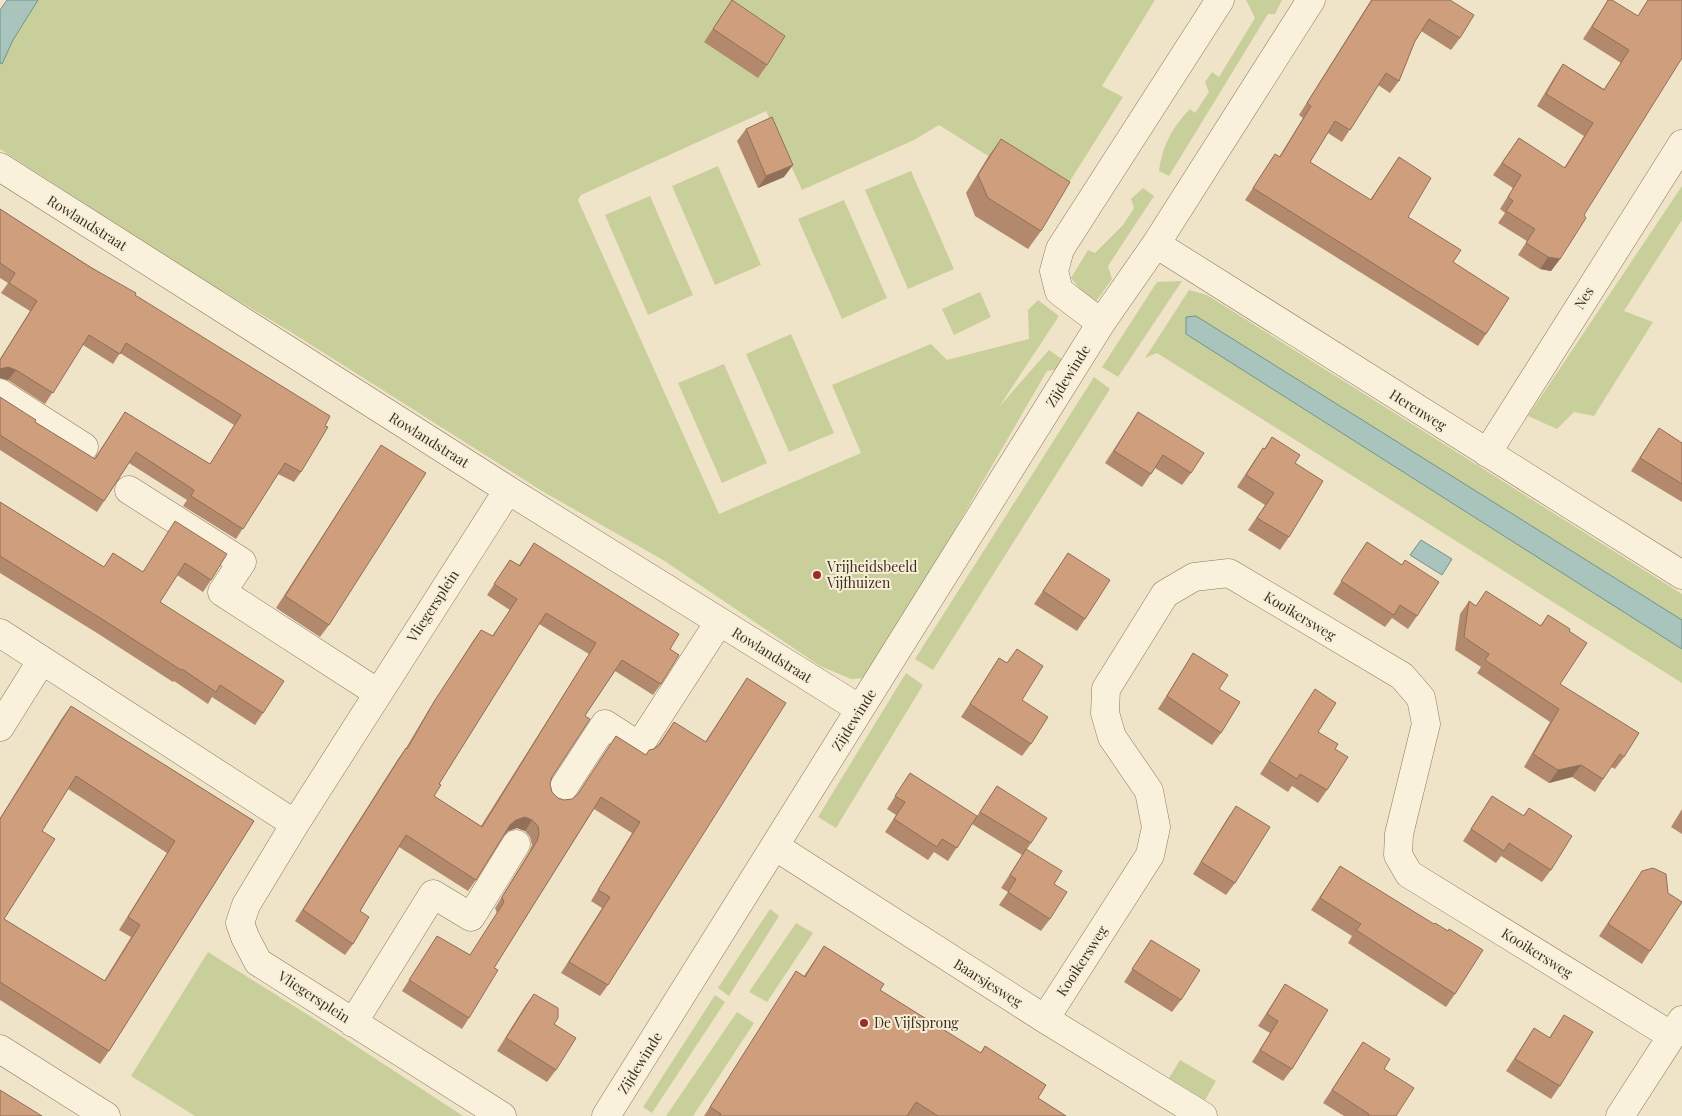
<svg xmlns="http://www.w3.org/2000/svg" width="1682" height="1116" font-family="'Playfair Display',serif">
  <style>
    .green { fill: #c9cf9b }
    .water { fill: #a9c4bc; stroke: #6f938a }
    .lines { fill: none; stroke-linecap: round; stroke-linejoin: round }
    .minor-casing { stroke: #8d765c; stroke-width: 29 }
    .minor { stroke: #faf1dc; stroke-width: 28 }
    .wall { fill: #b2896c; fill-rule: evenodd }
    .shaded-wall { fill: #916f58 }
    .building { fill: #cf9f7d; stroke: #916f58; fill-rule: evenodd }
    .poi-dot { fill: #9e2a2b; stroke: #f7eed8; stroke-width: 2 }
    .labels { text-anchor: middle; stroke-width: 4; stroke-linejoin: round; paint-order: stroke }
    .street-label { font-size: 14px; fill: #3d2e20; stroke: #f7eed8 }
    .poi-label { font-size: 14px; fill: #3d2e20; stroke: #f7eed8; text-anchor: start }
  </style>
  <rect width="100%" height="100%" fill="#f0e4c8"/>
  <!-- green -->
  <path class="green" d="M38,0h1117l-53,86 21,11 -65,103 -119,-75 -25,15 -112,50 -36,-79 -185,84 -3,5 141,314 142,-61 -29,-68 99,-41 16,16 82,-21 -1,-29 10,-10 21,16 -60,91 50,-57 17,12 -7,7 -12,2 -176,303 -4,4 -16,1 -31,-13 -157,-106 -121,-69 -248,-157 -105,-63 -189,-122v-86l2,1 11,-24z
    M1246,0h36l-7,14h-7l-99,162 -10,-5c3,-24 13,-44 31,-62l5,4 14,-21 -4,-10 7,-10 7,5 36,-59z
    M718,166l43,99 -46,20 -43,-99z
    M911,171l43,98 -46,20 -43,-99z
    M1682,186v34l-58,91 29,11 -59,94 -20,-4 -17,17 -29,-13z
    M1143,188l11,8 -46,70 4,13 -17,24 -12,-10 -12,-15 17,-28 7,3 28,-28 11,-17 -3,-9z
    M650,196l43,99 -45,20 -43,-100z
    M844,200l43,98 -45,21 -44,-100z
    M1182,281l-64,96 -16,-10 55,-85z
    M1189,290l18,5 475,299v26l-486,-304 -10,2v16l496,315v34l-525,-330 -12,5z
    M980,292l11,25 -37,18 -12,-26z
    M791,334l43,99 -45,19 -43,-98z
    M724,364l43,99 -45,20 -44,-100z
    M1094,377l16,12 -177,281 -18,-11z
    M906,673l17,12 -87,143 -18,-11z
    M770,909l9,7 -50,80 -11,-8z
    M796,923l17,10 -46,69 -18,-10z
    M208,952l113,71 142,93h-268l-64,-40z
    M715,995l10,7 -73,111 -9,-6z
    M737,1012l17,11 -61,93h-27z
    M1180,1060l36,21 -11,19 -36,-22z"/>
  <!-- water -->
  <path class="water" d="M7,0h31l-25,40 -11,24 -2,-1v-53z
    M1196,316l486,304v29l-496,-315v-17z
    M1421,540l31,19 -10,16 -32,-20z"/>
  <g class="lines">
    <!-- minor casing -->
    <g class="minor-casing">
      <path id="minor" d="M0,167l508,323 352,219
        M1156,244l526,331
        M1101,323l-42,-32 -5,-20 6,-22 160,-249
        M0,393l84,54
        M1487,453l195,-309
        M129,490l113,72 -20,30 156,101
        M0,633l295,191
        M0,727l42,-67
        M558,796l47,-72 34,22 80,-124
        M776,847l269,172 158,97
        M1045,1019l105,-164 6,-28 -7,-36 -37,-54 -7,-24 1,-24 59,-95 29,-17 35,-4 173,103 19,22 5,26 -27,110 -1,21 11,19 263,162
        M353,1023l80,-129 38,23 45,-73
        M0,1049l106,67
        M502,1116l-244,-154 -13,-25 -5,-14 6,-18 49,-81 213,-334
        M606,1116l495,-793 55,-79 155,-244
        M1620,1116l62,-96"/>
    </g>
    <!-- minor -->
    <use href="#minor" class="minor"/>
  </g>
  <!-- wall -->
  <path class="wall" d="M732,0l35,65 -9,13 -54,-36z
    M1371,0h79l10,38 -9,12 -30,-19 -6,10 -16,40 -9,12 -12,-8 -36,57 -14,-9 -18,29 60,38 29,-43 9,60 45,45 33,72 -8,12 -233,-146 30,-46 4,3 24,-39 -4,-3z
    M1608,0l30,16 10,-16 -64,215 -24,44 -9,12 -11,-2 -22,-14 9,-14 -29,-18 7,-10 -5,-4 13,-21 -20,-13 26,-37 45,30 20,-32 -47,-30 18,-30 8,-12 41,25 17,-26 -38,-24z
    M746,129l38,48 -26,11 -21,-47z
    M1001,139l40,92 -13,18 -53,-33 -9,-23 22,-36z
    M0,209l135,86 166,177 -7,10 -16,-8 -42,65 -53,-33 4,-6 -58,-37 -32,49 -97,-62v-53l35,25 59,37 31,-47 85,52 24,-39 -114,-72 -7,11 -30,-19 -38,59 -37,-24 -8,-2v-19l30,-48 -29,-18 7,-10 -8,-5z
    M1138,412l53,61 -9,12 -27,-17 -13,19 -37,-24z
    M1659,428l23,15v59l-51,-31 19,-30z
    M1272,437l23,26 -6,74 -9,13 -32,-20 17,-25 -28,-18 17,-26 9,-13 1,1z
    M381,445l-52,180 -9,12 -44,-29z
    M0,502l104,65 9,-14 30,19 32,-51 36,59 -8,12 -26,-17 -17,27 103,111 -8,12 -43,-28 -4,7 -34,-23 -1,1 -76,-49 -97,-60z
    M1367,542l50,74 -9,13 -16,-11 -7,9 -52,-33z
    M534,543l136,106 -9,35 -8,11 -38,-24 -29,43 -34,63 -2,7 2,8 6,6 6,2 8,-1 5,-4 39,-59 29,19 13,-10 16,-23 31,20 42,-64 -139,307 -8,11 -39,-23 41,-65 -11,-7 41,-68 -38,-24 -100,159 -25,50 -7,11 -60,-38 35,-55 33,19 27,-42 -2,-5 34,-56 3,-7 -2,-8 -5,-6 -8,-3 -9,3 -3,3 -29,46 -8,11 -69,-44 -39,64 -7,33 -8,11 -50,-34 103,-162 8,-11 22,-37 45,-70 8,-11 11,6 18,-26 -23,-15 23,-35 9,5zM539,624l50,30 -108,172 -47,-30 5,-12z
    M1068,553l17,66 -8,12 -43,-27z
    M1469,601l7,5 64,20 8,-11 21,16 -9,53 64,73 -9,12 -4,-2 -16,25 -23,-15 -23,6 -25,-16 26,-45 -73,-49 4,-6 -26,-17 5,-36z
    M1017,649l5,51 9,44 -9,12 -61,-39 38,-59 8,5z
    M1193,653l26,36 2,44 -9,12 -54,-36 27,-43z
    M1315,689l3,43 17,17 -8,41 -9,13 -26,-17 -4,6 -28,-18z
    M71,706l183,115 -145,230 -9,13 -100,-64v-182l62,-100zM68,789l99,64 -48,77 12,7 -27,44 -100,-62 38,-88z
    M910,773l67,43 20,-30 34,57 -4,6 27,35 -4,35 -9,12 -42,-26 9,-13 -7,-4 21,-33 -50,-31 -24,37 -14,-9 -6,8 -43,-28 11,-17 -9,-6z
    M1492,796l31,20 6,-8 22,62 -9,12 -41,-26 -5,7 -33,-22z
    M1236,806l-1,77 -9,12 -33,-21 34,-55z
    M1682,809v25l-11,-7z
    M1340,866l115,128 -9,13 -98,-64 4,-7 -41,-26z
    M1642,871l8,80 -8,13 -43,-28z
    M1151,940l30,60 -9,12 -48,-30z
    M824,946l56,44 100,63 5,-7 53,52 28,18h-362l80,-126 12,-19 8,5z
    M1285,984l7,85 -9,12 -31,-19 18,-29 -12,-7z
    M534,994l20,30 2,46 -9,12 -50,-31 28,-45z
    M1564,1015l-4,71 -9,13 -45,-28 28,-43 15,10z
    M1363,1042l21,27 12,47h-52l-21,-13z"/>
  <!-- shaded-wall -->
  <path class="shaded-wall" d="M793,165l-9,12 -26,11 8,-12z
    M1548,257l12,2 -9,12 -11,-2z
    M8,367l8,3 -8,10 -8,-2v-9z
    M1581,765l-9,12 -23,6 9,-13z
    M525,817l7,3 -7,11 -8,-3 -9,3 -5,5 7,-11 6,-5z"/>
  <!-- building -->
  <path class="building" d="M732,0l53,36 -18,29 -54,-36z
    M1372,0h78l24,15 -14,23 -31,-19 -14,22 -16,40 -13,-8 -36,57 -15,-9 -25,41 61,38 28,-43 32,21 -23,39 53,33 -8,12 56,36 -23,36 -233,-146 22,-34 5,3 31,-51 -4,-3z
    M1608,0h4l26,16 10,-16h34v58l-98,157 2,3 -26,41 -12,-2 -22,-14 9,-14 -29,-18 7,-10 -5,-4 13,-22 -19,-12 17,-25 46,30 28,-45 -47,-29 17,-30 41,26 25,-40 -37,-23z
    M772,117l21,48 -27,11 -20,-47z
    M1001,139l69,43 -29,49 -53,-33 -10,-23z
    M0,209l90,58 46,26 -1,2 195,121 -5,10 3,1 -27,45 -16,-9 -42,66 -52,-33 3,-6 -58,-38 -32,49 -104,-66v-38l36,23 -1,2 60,37 30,-47 85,52 31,-49 -115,-72 -6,11 -31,-19 -36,58 -37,-23 -8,-3 -8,2v-9l37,-59 -28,-18 6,-10 -15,-10z
    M1138,412l66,41 -13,20 -28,-18 -12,19 -37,-23z
    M1659,428l23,15v41l-42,-26z
    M1272,437l28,18 -5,8 28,18 -34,56 -32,-19 17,-25 -28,-18 17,-27 2,1z
    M381,445l45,28 -97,152 -44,-29z
    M0,502l104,65 9,-14 30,19 32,-51 52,33 -16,26 -26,-17 -25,39 124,79 -21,32 -43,-28 -4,7 -34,-23 -1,1 -76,-49 -105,-65z
    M1367,542l35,23 3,-5 34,22 -22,34 -17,-11 -6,10 -53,-34z
    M534,543l145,91 -9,15 9,6 -18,29 -39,-24 -36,54 -1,2 5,3 -38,58 -2,7 2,8 6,6 6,2 8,-1 6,-5 38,-58 30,19 3,-5 5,-1 6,-5 14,-22 32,20 41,-64 39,25 -178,282 -39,-23 41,-65 -12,-7 42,-68 -39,-25 -107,171 4,2 -29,48 -60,-38 28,-44 33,19 34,-53 -2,-5 35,-56 2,-7 -1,-8 -6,-6 -7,-3 -9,3 -6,5 -34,55 -70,-45 -46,76 9,6 -16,27 -50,-34 103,-162 1,1 28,-49 46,-70 12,6 24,-37 -23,-15 16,-24 10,6zM546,613l50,30 -114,184 -48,-31 7,-11 -2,-1z
    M1068,553l42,27 -25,39 -42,-28z
    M1486,591l55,35 7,-11 22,14 -1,2 18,12 -27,41 79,49 -15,24 -4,-3 -17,25 -22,-14 -23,5 -25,-16 26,-45 -74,-49 4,-6 -25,-17 5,-36 7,5z
    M1017,649l26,17 -21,34 26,17 -17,27 -61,-40 29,-46 8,5z
    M1193,653l35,22 -9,14 21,13 -19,31 -54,-37z
    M1315,689l21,14 -18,29 20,12 -3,5 13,8 -21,33 -27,-16 -3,5 -28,-18z
    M71,706l183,115 -145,230 -109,-69v-163zM76,776l99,65 -47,76 12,8 -35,56 -101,-62 51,-80 -13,-8z
    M910,773l67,43 -20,32 -15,-9 -5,8 -43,-28 11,-17 -10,-6z
    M997,786l50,32 -16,25 -51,-31z
    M1492,796l32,20 5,-8 43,28 -21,34 -42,-27 -5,8 -33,-22z
    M1236,806l34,21 -35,56 -34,-21z
    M1026,849l36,22 -8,13 13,8 -17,27 -42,-27 8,-13 -6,-4z
    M1340,866l94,58 1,-1 13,8 1,-2 34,21 -28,44 -99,-64 5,-6 -41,-26z
    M1653,868l13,6 2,19 14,9 -32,49 -42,-27 34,-53z
    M1151,940l49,30 -19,30 -49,-31z
    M824,946l60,38 -4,6 101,63 4,-7 61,39 -8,13 28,18h-128l-22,-14 -9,14h-188l2,-2 -11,-7 86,-136 9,6z
    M1285,984l43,26 -36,59 -32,-19 18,-29 -11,-7z
    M534,994l24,14v10l-4,6 22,14 -20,32 -50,-32z
    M1564,1015l29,17 -33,54 -45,-27 19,-31 16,10z
    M1363,1042l27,17 -6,10 30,19 -18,28h-28l1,-2 -37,-24z
    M0,1090l42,26h-42z"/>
  <!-- markers -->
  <g class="poi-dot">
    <circle cx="817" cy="575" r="5"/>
    <circle cx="864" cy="1023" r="5"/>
  </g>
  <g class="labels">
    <!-- street labels -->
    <g class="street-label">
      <text transform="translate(87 223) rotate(32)" y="5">Rowlandstraat</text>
      <text transform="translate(1584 298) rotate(-58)" y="5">Nes</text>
      <text transform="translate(1068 376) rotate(-58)" y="5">Zijdewinde</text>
      <text transform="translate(1418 410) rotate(32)" y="5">Herenweg</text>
      <text transform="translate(429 440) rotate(32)" y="5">Rowlandstraat</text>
      <text transform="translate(433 606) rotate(-57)" y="5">Vliegersplein</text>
      <text transform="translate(1300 616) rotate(31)" y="5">Kooikersweg</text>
      <text transform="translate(772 655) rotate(32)" y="5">Rowlandstraat</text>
      <text transform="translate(854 720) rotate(-58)" y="5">Zijdewinde</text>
      <text transform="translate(1537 953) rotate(32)" y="5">Kooikersweg</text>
      <text transform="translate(1082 961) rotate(-57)" y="5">Kooikersweg</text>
      <text transform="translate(988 983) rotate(32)" y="5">Baarsjesweg</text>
      <text transform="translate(314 997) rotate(33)" y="5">Vliegersplein</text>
      <text transform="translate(640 1063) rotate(-58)" y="5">Zijdewinde</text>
    </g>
    <!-- poi labels -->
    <g class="poi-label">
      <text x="827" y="572">Vrijheidsbeeld<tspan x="827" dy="16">Vijfhuizen</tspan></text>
      <text x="874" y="1028">De Vijfsprong</text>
    </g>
  </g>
</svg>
